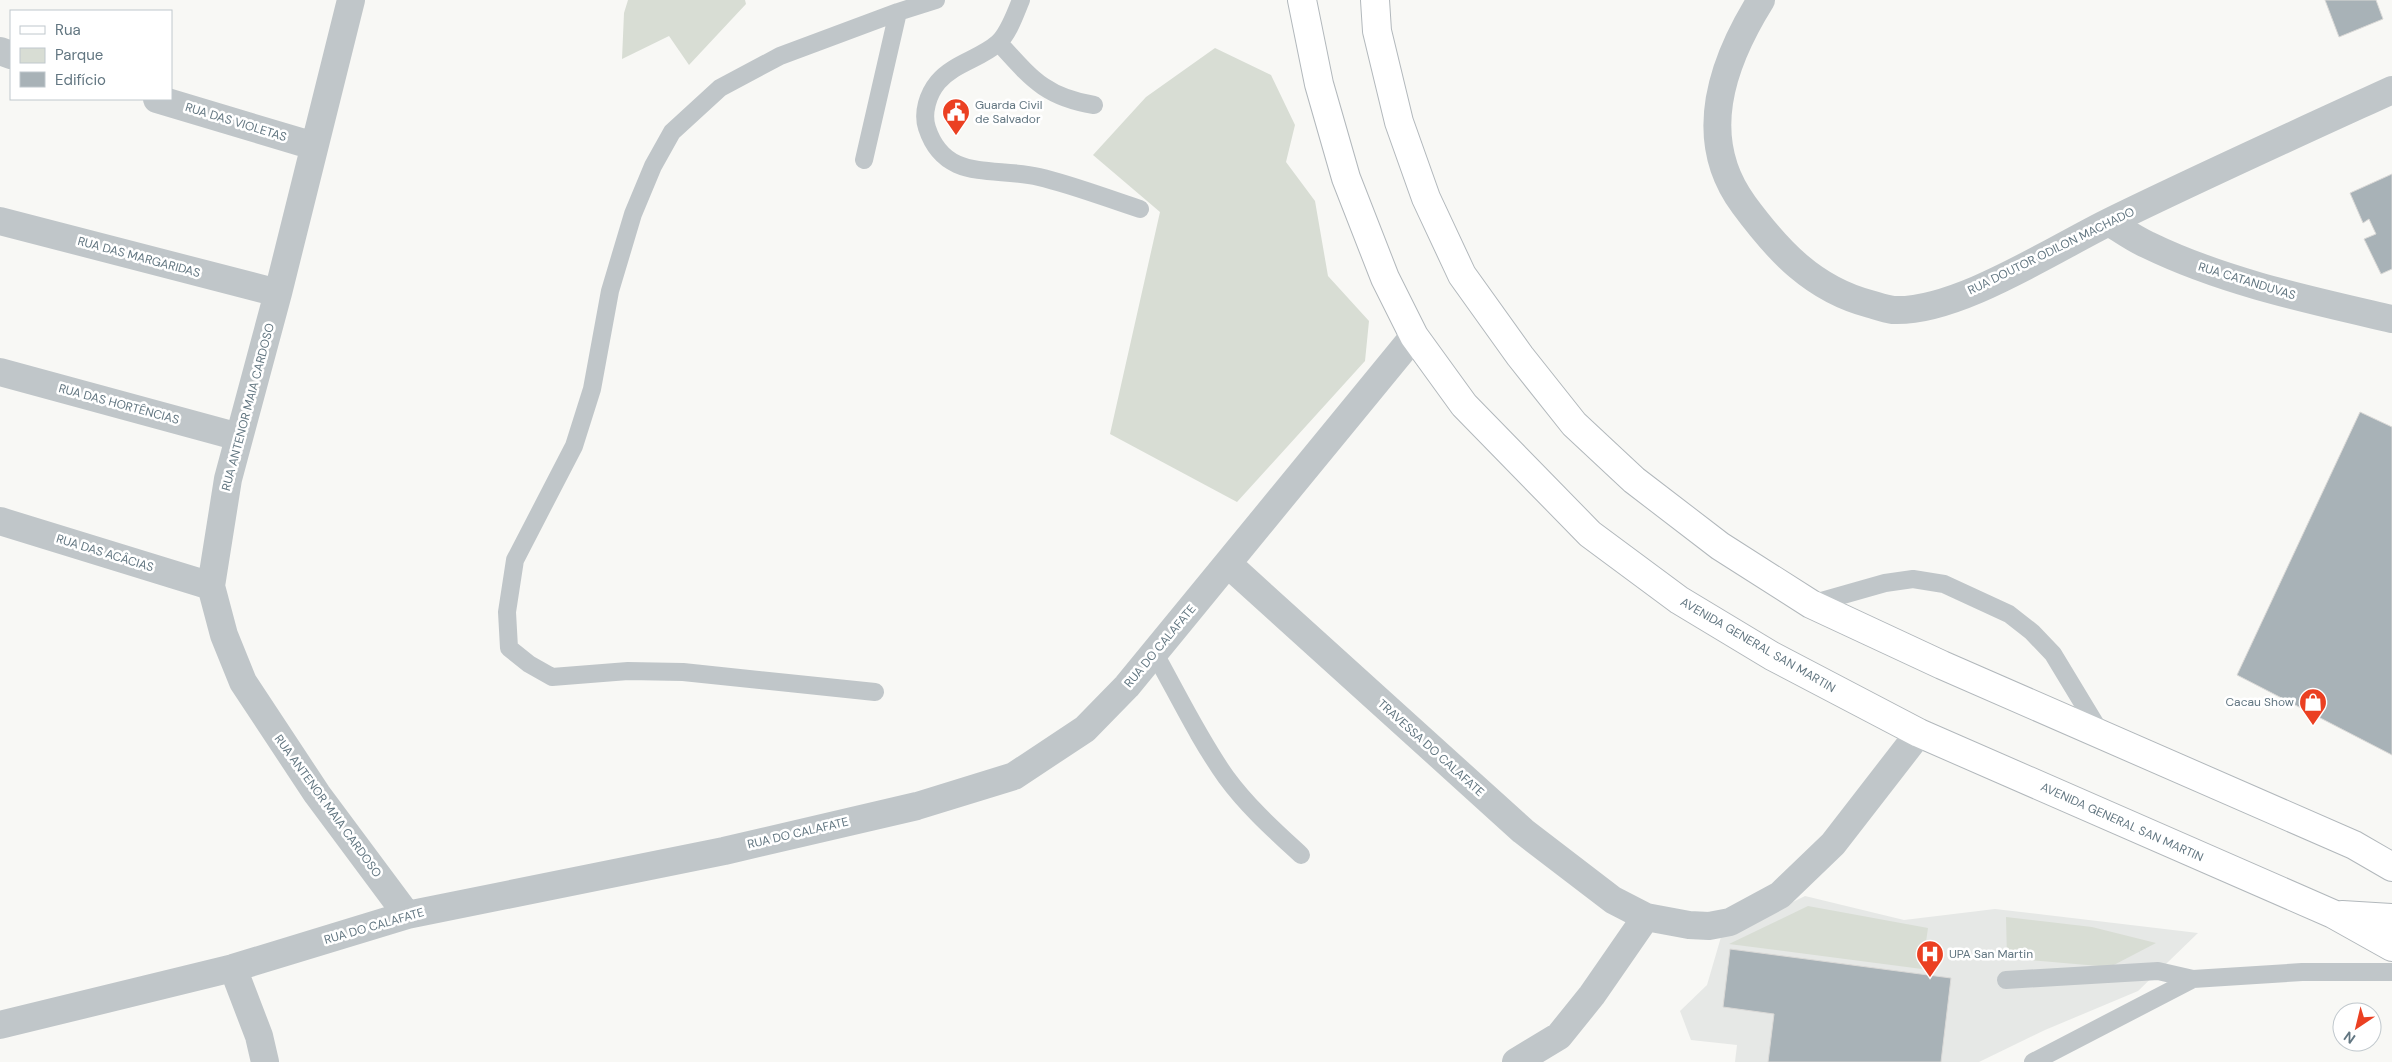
<svg xmlns="http://www.w3.org/2000/svg" width="2392" height="1062" font-family="'DM Sans',sans-serif">
  <style>
    .built { fill: #e6e8e6 }
    .green { fill: #d8ddd4 }
    .building { fill: #a8b2b7; stroke: #dad9d7 }
    .lines { fill: none; stroke-linecap: round; stroke-linejoin: round }
    .primary-casing { stroke: #b2b8bc; stroke-width: 30 }
    .lane { stroke: #c0c6c9; stroke-width: 18 }
    .street { stroke: #c0c6c9; stroke-width: 28 }
    .primary { stroke: #fff; stroke-width: 28 }
    .labels { text-anchor: middle; stroke-width: 5; stroke-linejoin: round; paint-order: stroke }
    .poi-label { font-size: 12px; fill: #627681; stroke: #fff; text-anchor: start }
    .street-label { font-size: 12px; fill: #627681; stroke: #fff }
  </style>
  <rect width="100%" height="100%" fill="#f8f8f5"/>
  <!-- built -->
  <path class="built" d="M1805,896l99,24 91,-11 203,24 -60,58 -93,39 -66,32h-244l2,-17 -46,-5 -11,-29 27,-26 14,-48z"/>
  <!-- green -->
  <path class="green" d="M628,0h117l1,4 -57,61 -20,-29 -47,23 2,-46z
    M1215,48l56,27 24,50 -9,37 29,39 13,75 41,45 -4,40 -128,141 -127,-68 50,-222 -67,-57 53,-58z
    M1808,906l120,22 -6,41 -193,-25z
    M2006,917l86,10 64,16 -46,24 -103,-9z"/>
  <!-- building -->
  <path class="building" d="M2325,0h51l7,19 -44,18z
    M2392,174v95l-11,5 -17,-35 12,-5 -7,-15 -6,4 -13,-30z
    M2360,412l32,15v328l-155,-80z
    M1730,949l221,29 -10,84h-173l6,-48 -51,-7z"/>
  <g class="lines">
    <!-- primary casing -->
    <g class="primary-casing">
      <path id="primary" d="M1302,0l17,84 27,94 39,100 29,58 50,69 126,129 89,66 93,56 147,77 414,181 59,33
        M1375,0l2,31 22,91 27,76 36,77 58,81 54,68 60,56 86,66 91,58 131,61 412,180 38,22
        M2342,915l50,3"/>
    </g>
    <!-- lane -->
    <path class="lane" d="M1021,0c-6,14 -12,33 -23,43 -18,16 -44,20 -60,39 -10,12 -16,31 -11,46 18,55 67,38 112,49 34,8 67,21 101,32
      M999,43c32,35 46,54 95,62
      M864,160l34,-148 38,-12
      M1811,604l74,-21 28,-4 31,5 65,30 23,18 21,22 49,81
      M1155,654c23,41 44,85 71,123 22,30 49,54 75,78
      M875,692l-192,-20 -55,-1 -76,6 -23,-13 -20,-16 -2,-36 8,-52 59,-114 18,-57 18,-98 23,-77 20,-48 19,-34 48,-44 60,-32 118,-44
      M2006,980l152,-9 35,8 109,-7h90
      M2033,1062l160,-83"/>
    <!-- street -->
    <path class="street" d="M351,0l-73,293 -50,186 -17,107 13,49 19,47 74,112 90,121
      M1761,0c-40,64 -66,139 -17,205 34,46 69,84 126,99 7,2 15,5 23,6 63,3 159,-60 216,-88 94,-46 189,-89 283,-132
      M0,51l11,4
      M157,99l157,47
      M0,221l278,72
      M2109,222c13,8 25,17 39,23 76,37 162,55 244,74
      M0,372l239,65
      M0,521l211,65
      M1228,564l295,267 90,69 33,17 43,8 20,1 21,-4 50,-27 53,-51 86,-111
      M233,968l26,68 6,26
      M0,1025l233,-57 174,-53 317,-64 193,-45 97,-30 71,-47 42,-43 287,-350
      M1516,1062l43,-26 33,-41 54,-78"/>
    <!-- primary -->
    <use href="#primary" class="primary"/>
  </g>
  <!-- icons -->
  <defs>
    <g id="civic-pin" transform="scale(1.4375)"><path d="M0 17L-7.5 6A9.5 9.5 0 1 1 7.5 6Z" fill="#eb4022" stroke="#fff"/><path d="M-.6-6.5H3V-4.5H.6V-3L4-1V1h2V6H-6V1h2V-1L-.6-3ZM-1.2 2.5V6h2.4V2.5Z" fill="#fff"/></g>
    <g id="shop-pin" transform="scale(1.4375)"><path d="M0 17L-7.5 6A9.5 9.5 0 1 1 7.5 6Z" fill="#eb4022" stroke="#fff"/><path d="M-5-2.5h2.3a2.7 3.5 0 0 1 5.4 0H5L5.5 6h-11ZM-1.5-2.5h3a1.5 2.3 0 0 0-3 0Z" fill="#fff"/></g>
    <g id="hospital-pin" transform="scale(1.4375)"><path d="M0 17L-7.5 6A9.5 9.5 0 1 1 7.5 6Z" fill="#eb4022" stroke="#fff"/><path d="M-5-5h3v3.5h4V-5h3V5h-3V1.5h-4V5h-3Z" fill="#fff"/></g>
  </defs>
  <g fill-rule="evenodd">
    <use href="#civic-pin" x="956" y="112"/>
    <use href="#shop-pin" x="2313" y="702"/>
    <use href="#hospital-pin" x="1930" y="954"/>
  </g>
  <g class="labels">
    <!-- poi labels -->
    <g class="poi-label">
      <text x="975" y="109">Guarda Civil<tspan x="975" dy="14">de Salvador</tspan></text>
      <text x="2294" y="706" text-anchor="end">Cacau Show</text>
      <text x="1949" y="958">UPA San Martin</text>
    </g>
    <!-- street labels -->
    <g class="street-label">
      <text transform="translate(236 122) rotate(17)" y="4">RUA DAS VIOLETAS</text>
      <text transform="translate(2051 251) rotate(-26)" y="4">RUA DOUTOR ODILON MACHADO</text>
      <text transform="translate(139 257) rotate(15)" y="4">RUA DAS MARGARIDAS</text>
      <text transform="translate(2247 281) rotate(17)" y="4">RUA CATANDUVAS</text>
      <text transform="translate(119 404) rotate(15)" y="4">RUA DAS HORTÊNCIAS</text>
      <text transform="translate(248 407) rotate(-75)" y="4">RUA ANTENOR MAIA CARDOSO</text>
      <text transform="translate(105 553) rotate(17)" y="4">RUA DAS ACÂCIAS</text>
      <text transform="translate(1758 645) rotate(30)" y="4">AVENIDA GENERAL SAN MARTIN</text>
      <text transform="translate(1160 646) rotate(-50)" y="4">RUA DO CALAFATE</text>
      <text transform="translate(1431 748) rotate(42)" y="4">TRAVESSA DO CALAFATE</text>
      <text transform="translate(328 806) rotate(54)" y="4">RUA ANTENOR MAIA CARDOSO</text>
      <text transform="translate(2122 822) rotate(24)" y="4">AVENIDA GENERAL SAN MARTIN</text>
      <text transform="translate(798 833) rotate(-13)" y="4">RUA DO CALAFATE</text>
      <text transform="translate(374 926) rotate(-16)" y="4">RUA DO CALAFATE</text>
    </g>
  </g>
  <!-- legend -->
  <rect x="10" y="10" width="162" height="90" fill="#ffffff" stroke="#c0c8cd"/>
  <rect x="20" y="26" width="25" height="8" fill="#ffffff" stroke="#c0c8cd"/>
  <text x="55" y="35" font-size="15" fill="#627681">Rua</text>
  <rect x="20" y="48" width="25" height="15" fill="#d8ddd4" stroke="#c0c8cd"/>
  <text x="55" y="60" font-size="15" fill="#627681">Parque</text>
  <rect x="20" y="72" width="25" height="15" fill="#a8b2b7" stroke="#c0c8cd"/>
  <text x="55" y="85" font-size="15" fill="#627681">Edifício</text>
  <!-- north arrow -->
  <g transform="translate(2357 1027) rotate(215)"><circle r="24" fill="#ffffff" stroke="#c0c8cd"/>
  <path d="M0-4L9 19L0 12L-9 19Z" fill="#eb4022"/>
  <text y="-8" font-size="14" font-weight="bold" text-anchor="middle" fill="#627681">N</text>
  </g>
</svg>
